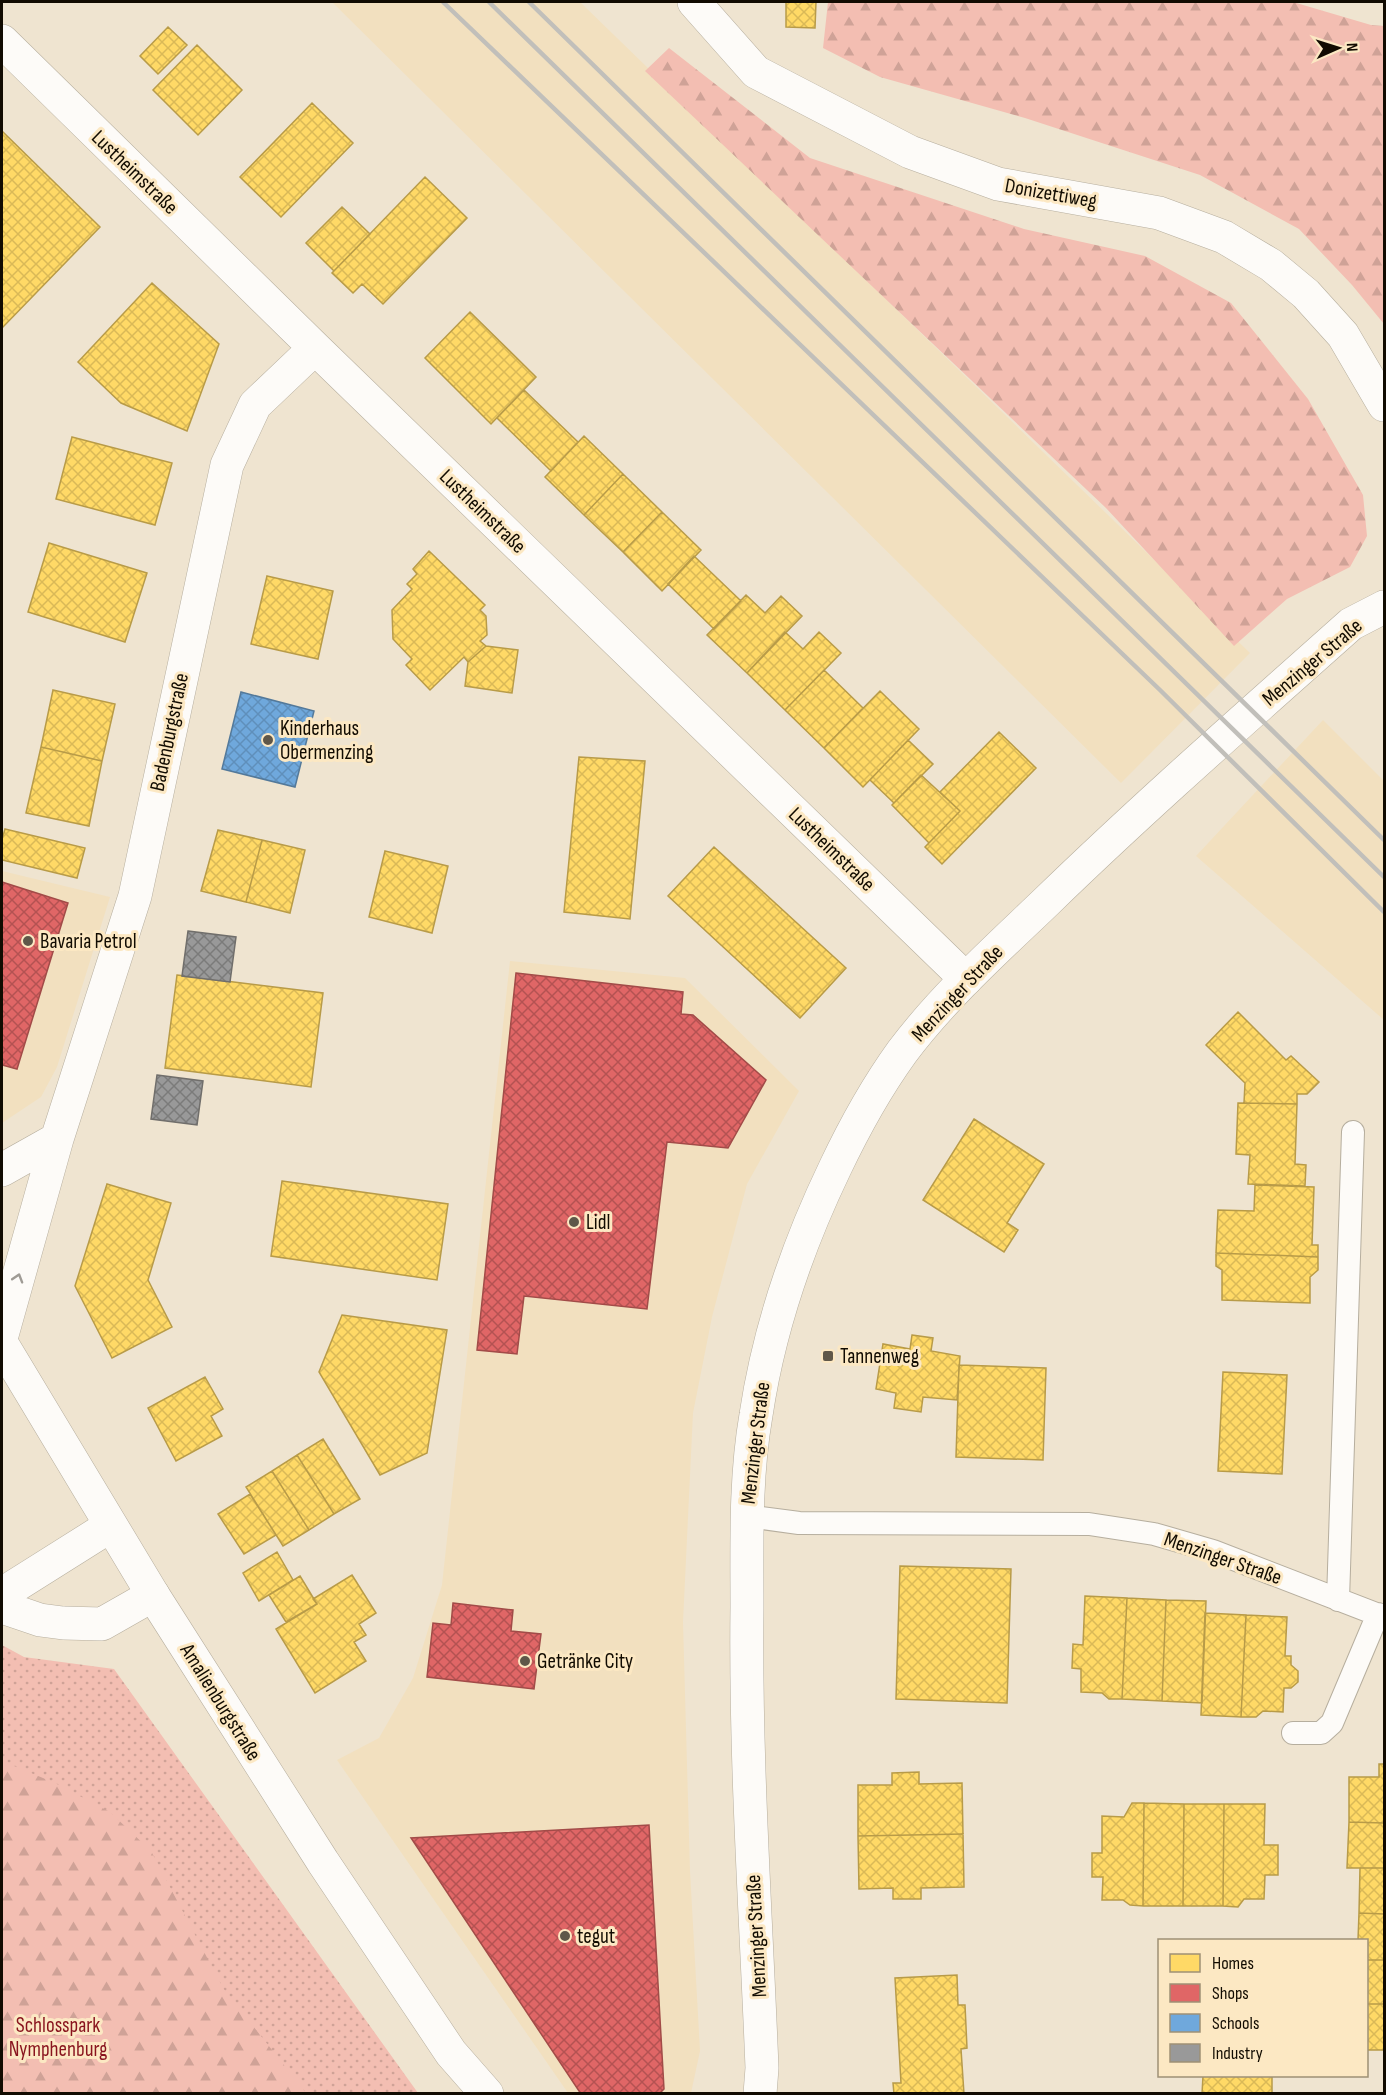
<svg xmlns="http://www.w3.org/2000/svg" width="1386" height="2095" font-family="'Sofia Sans Condensed',sans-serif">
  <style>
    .built { fill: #f2e0bf }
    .grass { fill: url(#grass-dots) }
    .forest { fill: url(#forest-firs) }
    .homes { fill: url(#homes-cross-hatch); stroke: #b89b48; stroke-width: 1.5 }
    .shops { fill: url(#shops-cross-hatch); stroke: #a24b48; stroke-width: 1.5 }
    .schools { fill: url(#schools-cross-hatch); stroke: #53799a; stroke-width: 1.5 }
    .industry { fill: url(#industry-cross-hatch); stroke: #706e6b; stroke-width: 1.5 }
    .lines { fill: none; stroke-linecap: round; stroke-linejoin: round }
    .lane-casing { stroke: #b6ae9e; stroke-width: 24 }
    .street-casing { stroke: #b6ae9e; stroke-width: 34 }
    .secondary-casing { stroke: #b6ae9e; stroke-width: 34 }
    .primary-casing { stroke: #b6ae9e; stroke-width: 34 }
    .lane { stroke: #fdfbf8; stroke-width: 22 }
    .street { stroke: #fdfbf8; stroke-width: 33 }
    .secondary { stroke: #fdfbf8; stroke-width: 33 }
    .primary { stroke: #fdfbf8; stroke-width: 33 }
    .rail { stroke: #c1bfba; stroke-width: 4.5 }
    .oneway { stroke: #9f9b95 }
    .poi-dot { fill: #5f5749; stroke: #fce8c3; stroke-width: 2 }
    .labels { text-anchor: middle; stroke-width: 6; stroke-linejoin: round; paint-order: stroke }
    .street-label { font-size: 21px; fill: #110b01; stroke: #fce8c3 }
    .poi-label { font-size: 21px; fill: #110b01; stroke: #fce8c3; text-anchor: start }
    .park-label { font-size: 21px; fill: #89141e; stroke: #fce8c3 }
  </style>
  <defs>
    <pattern id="grass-dots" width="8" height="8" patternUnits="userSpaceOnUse" patternTransform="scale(1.5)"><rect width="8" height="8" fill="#f3beb2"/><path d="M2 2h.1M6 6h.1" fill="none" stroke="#cfa297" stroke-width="1.8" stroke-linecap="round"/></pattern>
    <pattern id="forest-firs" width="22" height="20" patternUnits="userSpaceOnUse" patternTransform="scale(1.5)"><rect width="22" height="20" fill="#f3beb2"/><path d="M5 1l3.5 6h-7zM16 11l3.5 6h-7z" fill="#cfa297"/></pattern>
    <pattern id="homes-cross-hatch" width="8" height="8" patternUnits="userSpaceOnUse" patternTransform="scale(1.5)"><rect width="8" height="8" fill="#ffd966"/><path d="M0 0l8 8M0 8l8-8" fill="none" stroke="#dab957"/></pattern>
    <pattern id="shops-cross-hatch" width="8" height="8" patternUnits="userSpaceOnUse" patternTransform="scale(1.5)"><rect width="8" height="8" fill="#e06666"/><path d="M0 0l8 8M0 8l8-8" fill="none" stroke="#b45252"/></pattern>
    <pattern id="schools-cross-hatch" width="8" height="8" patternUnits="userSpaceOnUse" patternTransform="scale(1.5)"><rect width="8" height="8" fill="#6fa8dc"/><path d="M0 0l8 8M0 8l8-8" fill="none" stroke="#5f8fbb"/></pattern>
    <pattern id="industry-cross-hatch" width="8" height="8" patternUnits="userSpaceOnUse" patternTransform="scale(1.5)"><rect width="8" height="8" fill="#999"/><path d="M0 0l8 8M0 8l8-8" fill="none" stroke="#7b7b7a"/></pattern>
  </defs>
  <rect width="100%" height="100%" fill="#efe4d0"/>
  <!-- built -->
  <path class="built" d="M332,2h248l670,651 -129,130z
    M1323,720l61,61v239l-188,-164z
    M2,871l108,26 -53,170 -16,30 -39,26z
    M510,961l175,17 114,113 -52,93 -35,133 -19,96 -10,209 7,249 10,180 -9,42h-123l-231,-333 42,-22 34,-60 29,-93z"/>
  <!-- grass -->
  <path class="grass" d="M2,1645l22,12 90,12 304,424h-416z"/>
  <!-- forest -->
  <path class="forest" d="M828,2h465l78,23 13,1v298l-32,-39 -53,-56 -99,-54 -175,-57 -145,-41 -57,-29z
    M669,48l141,110 214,71 121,27 86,47 77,96 55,96 4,41 -17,31 -63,32 -53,47 -128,-138 -461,-437z
    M2,1761l53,22 55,29 41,39 72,137 83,105h-304z"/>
  <!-- homes -->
  <path class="homes" d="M786,2h30l-1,26 -29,-1z
    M168,27l19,18 -29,29 -18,-18z
    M197,45l45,45 -44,45 -45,-45z
    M312,103l41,40 -72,74 -41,-40z
    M2,131l98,96 -97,100 -1,-1z
    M425,177l42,41 -84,86 -21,-20 -9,9 -21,-20z
    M342,207l28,27 -36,37 -28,-28z
    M152,283l67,61 -32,87 -66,-28 -43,-41z
    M470,312l66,65 -45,47 -66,-66z
    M524,390l54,52 -27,29 -54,-53z
    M584,436l39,38 -39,41 -39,-38z
    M72,437l100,26 -17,62 -99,-26z
    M623,474l39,38 -39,40 -39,-37z
    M662,512l39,38 -39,41 -39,-39z
    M49,543l98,30 -22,69 -97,-30z
    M429,551l56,54 -5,5 6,6 1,19 -7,6 6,5 -18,16 -4,-5 -34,33 -24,-25 6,-6 -19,-20 -1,-29 20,-21 -5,-5 10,-10 -4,-5z
    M694,556l47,45 -27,28 -46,-45z
    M267,576l66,15 -15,68 -67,-15z
    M746,595l19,18 16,-17 21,20 -55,57 -40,-38z
    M785,632l18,17 16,-17 22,21 -56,57 -38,-37z
    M486,646l32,4 -6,43 -47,-7 3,-24z
    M824,670l39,38 -39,40 -39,-38z
    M53,690l62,14 -13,57 -61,-14z
    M880,691l39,38 -56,58 -39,-39z
    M999,732l37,36 -94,96 -17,-17 35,-36 -20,-19z
    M908,740l25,24 -39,39 -24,-23z
    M41,747l61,14 -13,65 -63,-13z
    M579,757l66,4 -15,158 -66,-7z
    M921,775l39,36 -31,32 -37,-38z
    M5,829l80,19 -8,30 -75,-18v-21z
    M218,830l44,10 -16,62 -45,-11z
    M262,840l43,10 -15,63 -44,-11z
    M714,847l132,121 -46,50 -132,-122z
    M385,851l63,15 -16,67 -63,-16z
    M177,975l146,18 -12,94 -146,-19z
    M1238,1012l48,48 5,-4 28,26 -12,12h-10v10l-53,-1 1,-20 -39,-38z
    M1238,1103l59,1 -2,60 11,1 -1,21 -57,-2 2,-29 -14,-1z
    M974,1119l70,45 -37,59 11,7 -14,22 -81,-52z
    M282,1181l166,23 -11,76 -166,-24z
    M107,1184l64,19 -23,77 24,47 -60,31 -37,-72z
    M1255,1185l59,2 -2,58h6v12l-102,-4 2,-43 36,1z
    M1216,1253l102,4v13l-8,7v26l-88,-3v-30l-6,-4z
    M342,1315l105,15 -20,123 -47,22 -61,-103z
    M912,1335l21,3 -2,13 29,5 -3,44 -34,-3 -2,15 -27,-4 2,-15 -20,-4 7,-45 27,5z
    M959,1365l87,3 -3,92 -87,-3z
    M1223,1372l64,3 -5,99 -64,-3z
    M205,1377l18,32 -12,7 11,20 -46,25 -28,-53z
    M323,1439l37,60 -26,15 -37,-59z
    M297,1455l37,59 -25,16 -37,-59z
    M272,1471l37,59 -26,16 -37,-59z
    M250,1494l26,41 -32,19 -26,-40z
    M277,1552l16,28 -34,21 -16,-28z
    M900,1566l111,3 -4,134 -111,-4z
    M352,1575l24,38 -17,11 7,11 -12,7 12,19 -51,32 -39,-64 41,-25 -4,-5z
    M300,1576l17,28 -31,18 -17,-27z
    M1085,1596l42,2 -5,101h-13l-7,-6 -21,-1v-23l-9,-1 1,-24 10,1z
    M1127,1598l39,2 -4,101 -40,-2z
    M1166,1600l40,1 -4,102 -40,-2z
    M1205,1613l41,2 -5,102 -40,-2z
    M1246,1615l41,2 -2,39h6v9l7,6v11l-7,6h-7l-1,24 -20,-1 -7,6h-15z
    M1379,1764h5v59l-35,-1v-45h30z
    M919,1772v12l43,-1 1,51 -105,2v-51h34v-12z
    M1132,1803h12l-1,103 -13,-1 -7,-5h-21l1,-23h-11v-24h10v-37l22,1z
    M1144,1803l40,1 -1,102h-40z
    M1184,1804h40l-1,102h-40z
    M1224,1804h41l-1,41h14v30h-13l-1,24h-20l-6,8 -15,-1z
    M1349,1822l35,1v45h-37z
    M963,1834l1,53 -43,1v11h-28v-11l-34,1 -1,-53z
    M1360,1868h24v46l-25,-1z
    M1359,1913l25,1v46h-18v-20h-8z
    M1366,1960h18v44h-18z
    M957,1975l1,30h7l2,43 -6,1 3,45h-70l-1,-11h8l-6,-105z
    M1366,2004h18v46h-18z
    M1203,2076h69v18h-70z"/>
  <!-- shops -->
  <path class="shops" d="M2,882l66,21 -51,166 -15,-4z
    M516,973l167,19 -2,22 12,1 73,65 -38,68 -61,-6 -20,167 -123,-13 -7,58 -40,-4z
    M453,1603l60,7 -2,21 30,3 -7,55 -107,-12 6,-54 18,2z
    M649,1825l15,264 -5,5h-78l-170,-256z"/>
  <!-- schools -->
  <path class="schools" d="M241,692l73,19 -19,76 -73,-18z"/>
  <!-- industry -->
  <path class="industry" d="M188,931l48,6 -6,45 -48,-6z
    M157,1075l46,6 -6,44 -46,-6z"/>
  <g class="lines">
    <!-- lane casing -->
    <g class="lane-casing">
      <path id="lane" d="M747,1516l52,7 290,1 65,10 59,17 171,66
        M1338,1600l15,-468
        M1293,1733h28l11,-10 46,-109"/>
    </g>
    <!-- street casing -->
    <g class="street-casing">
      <path id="street" d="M694,2l62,70 154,80 88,32 161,29 65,24 47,28 35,29 37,41 41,70
        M2,41l313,307 651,631
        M2,1170l55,-31
        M2,1335l55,-196 78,-243 92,-431 28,-60 60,-57
        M2,1594l108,-68
        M2,1607l38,13 23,3 39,1 51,-29"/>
    </g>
    <!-- secondary casing -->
    <g class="secondary-casing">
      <path id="secondary" d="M760,2094l2,-26c-6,-153 -17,-307 -15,-461 0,-64 -2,-129 9,-192 13,-87 41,-168 79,-247 19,-40 41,-80 67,-116 42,-56 95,-103 145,-151 99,-96 202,-186 304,-277l33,-17"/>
    </g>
    <!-- primary casing -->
    <g class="primary-casing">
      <path id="primary" d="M2,1344l151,251 170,267 128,191 36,41"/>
    </g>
    <!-- lane -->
    <use href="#lane" class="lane"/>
    <!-- street -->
    <use href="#street" class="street"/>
    <!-- secondary -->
    <use href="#secondary" class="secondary"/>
    <!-- primary -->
    <use href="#primary" class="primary"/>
    <!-- rail -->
    <path class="rail" d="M443,2l717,688 224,222
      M489,2l895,875
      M529,2l855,838"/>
  </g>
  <!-- one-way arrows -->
  <defs><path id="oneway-chevron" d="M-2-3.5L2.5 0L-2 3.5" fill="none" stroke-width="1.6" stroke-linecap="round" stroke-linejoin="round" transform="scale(1.5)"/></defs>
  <use class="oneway" href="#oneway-chevron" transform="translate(18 1278) rotate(-73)"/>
  <!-- markers -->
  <g class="poi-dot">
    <circle cx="268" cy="740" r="6"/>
    <circle cx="28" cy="941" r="6"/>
    <circle cx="574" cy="1222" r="6"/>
    <rect x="822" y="1350" width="12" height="12" rx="3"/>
    <circle cx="525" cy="1661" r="6"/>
    <circle cx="565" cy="1936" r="6"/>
  </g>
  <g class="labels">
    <!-- street labels -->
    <g class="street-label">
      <text transform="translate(135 172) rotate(44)" y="7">Lustheimstraße</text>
      <text transform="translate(1051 193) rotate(10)" y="7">Donizettiweg</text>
      <text transform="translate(483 511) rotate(44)" y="7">Lustheimstraße</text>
      <text transform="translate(1312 662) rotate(-40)" y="7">Menzinger Straße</text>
      <text transform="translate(169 732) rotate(-78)" y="7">Badenburgstraße</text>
      <text transform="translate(832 849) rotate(44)" y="7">Lustheimstraße</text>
      <text transform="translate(957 993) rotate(-47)" y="7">Menzinger Straße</text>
      <text transform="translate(755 1443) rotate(-83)" y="7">Menzinger Straße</text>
      <text transform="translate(1223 1558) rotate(19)" y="7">Menzinger Straße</text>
      <text transform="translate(221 1702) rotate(58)" y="7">Amalienburgstraße</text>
      <text transform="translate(756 1936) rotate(-93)" y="7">Menzinger Straße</text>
    </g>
    <!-- poi labels -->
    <g class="poi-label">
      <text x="280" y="735">Kinderhaus<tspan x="280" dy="24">Obermenzing</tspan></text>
      <text x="40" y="948">Bavaria Petrol</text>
      <text x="586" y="1229">Lidl</text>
      <text x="840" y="1363">Tannenweg</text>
      <text x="537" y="1668">Getränke City</text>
      <text x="577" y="1943">tegut</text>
    </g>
    <!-- park labels -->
    <g class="park-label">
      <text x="58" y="2032">Schlosspark<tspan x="58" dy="24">Nymphenburg</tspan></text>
    </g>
  </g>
  <!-- border -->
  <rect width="1386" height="2095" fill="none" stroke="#110b01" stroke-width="6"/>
  <!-- legend -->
  <rect x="1158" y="1939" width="210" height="138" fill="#fce8c3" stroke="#9e9075" stroke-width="1.5"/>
  <rect x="1170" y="1954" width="30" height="18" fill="#ffd966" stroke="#9e9075" stroke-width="1.5"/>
  <text x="1212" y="1969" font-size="18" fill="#110b01">Homes</text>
  <rect x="1170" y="1984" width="30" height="18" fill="#e06666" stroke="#9e9075" stroke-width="1.5"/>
  <text x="1212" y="1999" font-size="18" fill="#110b01">Shops</text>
  <rect x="1170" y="2014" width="30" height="18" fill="#6fa8dc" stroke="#9e9075" stroke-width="1.5"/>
  <text x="1212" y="2029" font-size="18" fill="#110b01">Schools</text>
  <rect x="1170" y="2044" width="30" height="18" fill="#999999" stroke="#9e9075" stroke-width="1.5"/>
  <text x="1212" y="2059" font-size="18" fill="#110b01">Industry</text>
  <!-- north arrow -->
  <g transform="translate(1338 48) rotate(87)" stroke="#fce8c3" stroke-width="4.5" paint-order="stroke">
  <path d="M0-4.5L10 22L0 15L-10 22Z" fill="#110b01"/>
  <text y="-9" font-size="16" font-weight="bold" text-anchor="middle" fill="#110b01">N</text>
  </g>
</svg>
